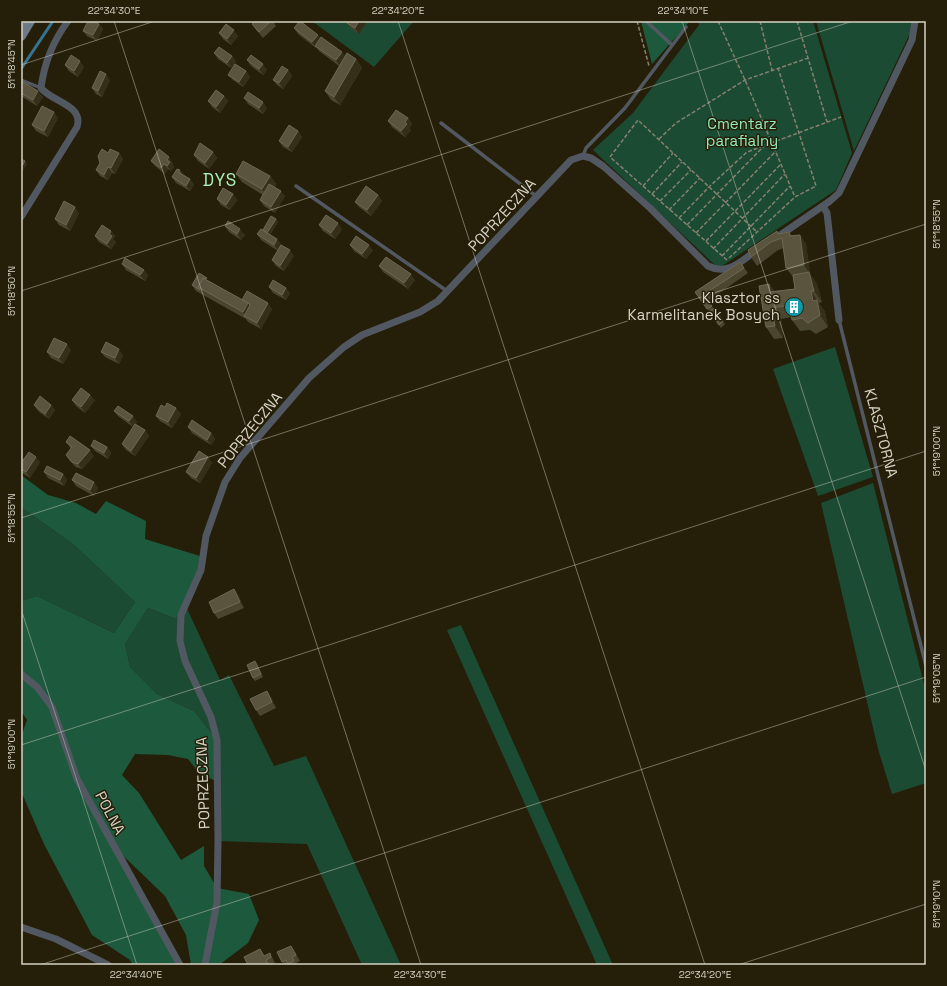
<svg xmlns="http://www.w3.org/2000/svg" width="947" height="986" font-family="'Space Grotesk',sans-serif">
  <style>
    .green { fill: #1c4b33 }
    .forest { fill: #1d5a3d }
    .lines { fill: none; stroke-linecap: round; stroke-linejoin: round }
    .stream { stroke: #367493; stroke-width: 3 }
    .path { stroke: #868170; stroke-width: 1.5; stroke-dasharray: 4 2; stroke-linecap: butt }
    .lane { stroke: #515861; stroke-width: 3.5 }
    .street { stroke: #515861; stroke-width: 7 }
    .secondary { stroke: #6d7986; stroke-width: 10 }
    .wall { fill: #4a452e }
    .shaded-wall { fill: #352f19 }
    .building { fill: #5a543f; stroke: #6d6854 }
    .ticks { fill: none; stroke: #d6d3c5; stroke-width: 1; stroke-opacity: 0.45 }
    .labels { text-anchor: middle; stroke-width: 3; stroke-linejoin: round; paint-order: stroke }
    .park-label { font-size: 15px; fill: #92ebba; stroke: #251f09 }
    .street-label { font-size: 15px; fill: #d6d3c5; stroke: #251f09 }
    .poi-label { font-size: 15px; fill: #d6d3c5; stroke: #251f09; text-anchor: end }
    .quarter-label { font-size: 17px; letter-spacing: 1px; fill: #adf2be; stroke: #251f09 }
    .neatline { fill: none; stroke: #d6d3c5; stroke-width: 1.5 }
    .ticks-label { font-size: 10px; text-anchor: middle; fill: #d6d3c5 }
  </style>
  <rect width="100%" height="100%" fill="#251f09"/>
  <!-- green -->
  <path class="green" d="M312,21h102l-40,46z
    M698,21h115l39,132 -16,37 -114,76h-6l-123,-116 40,-37 66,-88z
    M816,21h95l1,8 -58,122z
    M835,347l38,130 -55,19 -45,-127z
    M873,483l53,209v91l-34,11 -14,-45 -57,-246z
    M21,507l53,38 61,57 -21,31 -77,-37 -16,5z
    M185,604l35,76 9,-5 45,91 32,-10 95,209h-39l-55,-121 -89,-3 -1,-101 -23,-29 -37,-17 -27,-27 -5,-23 23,-36 28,11z
    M461,625l19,43 133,297h-16l-150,-335z"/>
  <!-- forest -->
  <path class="forest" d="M641,21h49l-38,43z
    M21,475l27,20 28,8 20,11 10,-13 40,20 -1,18 58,18 -9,30 -18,32 -28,-11 -23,36 5,23 27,27 37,17 23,29 -1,41 -16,-7 -12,-15 -20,-4 -33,-1 -13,21 17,18 42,67 23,-14v20l13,22 32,6 10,26 -11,23 -29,22h-28l-5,-30 -21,-39 -53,-51 68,120h-47l-3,-5 -38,-25 -48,-91 -23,-53v-54l6,-17 -6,-9v-110l16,-5 77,37 21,-31 -61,-57 -53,-38z"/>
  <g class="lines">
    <!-- stream -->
    <path class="stream" d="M21,69l32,-48"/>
    <!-- path -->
    <path class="path" d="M637,21l12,45
      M718,21l27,59 50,117
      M760,21l12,49
      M797,21l30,101
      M659,139l17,-16 69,-43 63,-22
      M643,186l30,-33
      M652,194l30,-32
      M660,201l31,-31
      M669,210l31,-32
      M679,218l31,-32 37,-34 94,-35
      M687,225l77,-79
      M696,233l80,-82
      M706,241l75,-77
      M713,249l72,-75
      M722,256l68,-70
      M729,258l66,-61 21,-11 -38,-118
      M727,260l-117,-103 28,-37 119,112"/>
    <!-- lane -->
    <path class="lane" d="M646,21l26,24
      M21,80l20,8
      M441,123l95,73
      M583,156l3,-8 39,-40 61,-81
      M296,186l151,105
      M839,320l87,346"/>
    <!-- street -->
    <path class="street" d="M823,206l4,7 12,107
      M21,217l56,-90c7,-22 -25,-25 -36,-39 3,-24 12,-47 27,-67
      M776,238l54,-37 9,-8 73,-153 3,-19
      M21,674l16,13 15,20 25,72 103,186
      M21,927l35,12 52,26
      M205,965l12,-63 1,-61 -1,-101 -6,-23 -26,-56 -5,-20 1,-26 20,-45 5,-34 19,-54 15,-24 69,-80 35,-31 18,-12 58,-23 18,-11 133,-141 12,-4 8,2 12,8 47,42 58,58c20,10 33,-5 49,-16"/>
    <!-- secondary -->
    <path class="secondary" d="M21,36l9,-15"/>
  </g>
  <!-- wall -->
  <path class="wall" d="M255,21h18l3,5 -13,12 -7,-8 -4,-6z
    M348,21h18l1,1 -8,12 -8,-6 -4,-5z
    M99,24l4,5 -6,12 -10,-5 -4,-5z
    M294,28l24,7 2,3 25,18 11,3 6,9 -22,37 -9,-5 -6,-9 14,-25 -20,-15 -3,-4v1l-18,-14z
    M219,33l19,3 -7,9 -8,-6z
    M214,53l18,3 4,6 -5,6 -13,-9z
    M247,60l20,10 -4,5 -12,-9z
    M65,65l19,2 -6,10 -9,-6z
    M288,70l4,6 -9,13 -6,-4 -4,-5z
    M246,71l4,6 -7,10 -10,-7 -5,-5z
    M110,80l-8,17 -6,-3 -4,-6z
    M21,81l22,16 -6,9 -16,-10z
    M224,96l4,5 -8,12 -8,-6 -4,-6z
    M244,98l23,10 -4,6 -15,-10z
    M58,118l-10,19 -12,-6 -4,-6z
    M408,118l4,6 -3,4 2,2 -6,7 -13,-10 -4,-6z
    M298,131l4,6 -10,15 -9,-5 -4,-6z
    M213,152l4,6 -8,11 -11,-8 -4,-6z
    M108,153h11l4,6 -8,15 -3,-1 -4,7 -8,-4 -4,-6z
    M151,161l22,2 -1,2 2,2 -3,4 -3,-2 -3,5 -10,-8z
    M180,170l3,5 7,4 4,6 -4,6 -14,-8 -4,-6z
    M236,174l34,2 6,8 -1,3 10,9 -10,17 -11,-7 -4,-6 3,-5 -21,-13z
    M233,194l4,6 -7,10 -9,-5 -4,-6z
    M378,195l4,6 -11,15 -12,-9 -4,-5z
    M79,213l-9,18 -11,-6 -4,-6z
    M276,219l2,3 -8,13 7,4 4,6 13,11 -10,15 -8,-5 -4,-6 6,-9 -17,-11 -4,-6 6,-4z
    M319,225l23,4 -7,10 -12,-8z
    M225,226l20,9 -4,5 -12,-8z
    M111,231l4,5 -2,3 3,3 -5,7 -12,-7 -4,-6z
    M789,232l3,4 8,-1 6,9 4,30 7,10 5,18 -3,1 6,9 3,15 -12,7 -6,-4 -10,1 -8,-11v-3l-11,2 2,19 -9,1 -8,-12 3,-43 5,7 21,-2 -2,-12 -7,-9 -2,-20 -6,2 -21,16 -6,-9 27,-23z
    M350,245l23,5 -7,9 -12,-8z
    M740,262l8,11 -40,28 17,23 -4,4 -26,-36z
    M122,264l26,11 -3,6 -19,-11z
    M379,266l36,14 -7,9 -25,-17z
    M209,281l33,19 30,9 -11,20 -13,-7 -2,-3 -50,-28 -4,-6z
    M269,287l21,6 -4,7 -13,-7z
    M71,350l-8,14 -12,-6 -4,-6z
    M101,352l22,3 -4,9 -14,-7z
    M72,400h23l-10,13 -9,-7z
    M34,405h17l4,5 -6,9 -11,-8z
    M165,407l16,7 -9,14 -12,-7 -4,-5z
    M114,411l23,11 -2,2 10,6 4,6 -14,20 -9,-6 -4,-6 11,-17 -15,-11z
    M188,427l23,6 4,6 -4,6 -19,-12z
    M66,442l28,14 -12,13 -6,-2 -6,-6 -4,-6 5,-6z
    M91,446l16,1 4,6 -3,6 -13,-8z
    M208,457l4,6 -12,20 -9,-5 -5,-6z
    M40,462l-10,16 -8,-5 -1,-2v-8z
    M44,472l19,2 4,6 -3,6 -16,-8z
    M72,480l26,8 -4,8 -18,-10z
    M234,589l4,6 6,13 -26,11 -4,-6z
    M257,664l6,13 -8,4 -2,-3z
    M271,697l5,11 -16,8 -4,-6z
    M295,952l5,9 -4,2 1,2h-13l-2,-3z
    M270,953l5,10 -5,2h-22z"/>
  <!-- shaded-wall -->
  <path class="shaded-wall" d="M359,21h7l1,1 -8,12 -4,-6z
    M99,24l4,5 -6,12 -4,-6z
    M234,30l4,6 -7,9 -4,-6z
    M318,35l4,5 -7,6 1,1v1l-4,-6z
    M342,52l4,5 -6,9 -4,-6z
    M232,56l4,6 -5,6 -4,-5z
    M356,59l6,9 -22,37 -6,-8z
    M80,61l4,6 -6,10 -4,-6z
    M263,64l4,6 -4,5 -4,-6z
    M288,70l4,6 -9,13 -4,-6z
    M246,71l4,6 -7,10 -4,-5z
    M106,74l4,6 -8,17 -4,-6z
    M38,91l5,6 -6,9 -4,-6z
    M224,96l4,5 -8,12 -4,-6z
    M263,102l4,6 -4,6 -4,-6z
    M54,112l4,6 -10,19 -4,-6z
    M408,118l4,6 -3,4 2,2 -6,7 -4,-6 4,-9z
    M298,131l4,6 -10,15 -4,-5z
    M213,152l4,6 -8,11 -4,-6z
    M119,153l4,6 -8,15 -4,-6z
    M169,157l4,6 -1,2 2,2 -3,4 -4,-5v-6z
    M25,161l2,3 -5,8 -1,-2v-2z
    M164,164l4,5 -3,5 -4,-6z
    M108,167l4,6 -4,7 -4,-5z
    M270,176l6,8 -8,14 -6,-9z
    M190,179l4,6 -4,6 -4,-5z
    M281,191l4,5 -10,17 -4,-6z
    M233,194l4,6 -7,10 -4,-5z
    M378,195l4,6 -11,15 -4,-6z
    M75,207l4,6 -9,18 -4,-6z
    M276,219l2,3 -9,14 -2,-3z
    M338,223l4,6 -7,10 -4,-6z
    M240,229l5,6 -4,5 -4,-6z
    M111,231l4,5 -2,3 3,3 -5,7 -4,-5 2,-10z
    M800,235l6,9 4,30 -6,-9z
    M277,239l5,6 -4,6 -4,-6z
    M369,245l4,5 -7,9 -4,-5z
    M290,250l4,6 -10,15 -4,-5z
    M144,270l4,5 -3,6 -5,-6z
    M809,272l8,12 5,18 -8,-11z
    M411,274l4,6 -7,9 -4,-6z
    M769,284l8,12 -7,-4z
    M286,288l4,5 -4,7 -4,-5z
    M811,291l14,21 3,15 -8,-12 -7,-14z
    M248,303l6,8 -8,6 -3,-5z
    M268,303l4,6 -11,20 -4,-6z
    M772,308l9,11 2,19 -8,-12z
    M67,344l4,6 -8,14 -4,-6z
    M119,349l4,6 -4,9 -4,-6z
    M90,395l5,5 -10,13 -4,-6z
    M51,405l4,5 -6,9 -4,-5z
    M176,408l5,6 -9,14 -4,-6z
    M133,416l4,6 -4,5 -4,-6z
    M145,430l4,6 -14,20 -4,-5z
    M211,433l4,6 -4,6 -4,-5z
    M107,447l4,6 -3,6 -4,-6z
    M90,450l4,6 -12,13 -4,-5z
    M36,457l4,5 -10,16 -4,-6z
    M208,457l4,6 -12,20 -4,-5z
    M63,474l4,6 -3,6 -4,-6z
    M94,482l4,6 -4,8 -4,-6z
    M234,589l4,6 6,13 -4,-6z
    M267,691l4,6 5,11 -4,-6z
    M291,946l4,6 5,9 -4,-6z"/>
  <!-- building -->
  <path class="building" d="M88,21h5l6,3 -6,11 -10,-4z
    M255,21h16l-12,11 -7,-8z
    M300,21l18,14 -6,7 -18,-14z
    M348,21h11l-4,7 -8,-5z
    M226,24l8,6 -7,9 -8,-6z
    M321,37l21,15 -6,8 -21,-14z
    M219,47l13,9 -5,7 -13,-10z
    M347,53l9,6 -22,38 -9,-6z
    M71,55l9,6 -6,10 -9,-6z
    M251,55l12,9 -4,5 -12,-9z
    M235,64l11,7 -7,11 -11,-7z
    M282,66l6,4 -9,13 -6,-3z
    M100,71l6,3 -8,17 -6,-3z
    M21,81l17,10 -5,9 -12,-7z
    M216,90l8,6 -8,11 -8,-6z
    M248,92l15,10 -4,6 -15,-10z
    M42,106l12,6 -10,19 -12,-6z
    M396,110l12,8 -3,4 2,2 -6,7 -13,-10z
    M289,125l9,6 -10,16 -9,-6z
    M200,143l13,9 -8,11 -11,-8z
    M102,149l6,4 2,-4 9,4 -8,15 -3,-1 -4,8 -8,-5 4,-7 -2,-7z
    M159,149l10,8 -2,3 3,2 -3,4 -3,-2 -3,4 -10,-7z
    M21,159l4,2 -4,7z
    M243,161l27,15 -8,13 -26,-15z
    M177,169l3,1 -2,2 12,7 -4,7 -14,-9z
    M269,184l12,7 -10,16 -11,-7z
    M366,186l12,9 -11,15 -12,-8z
    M223,188l10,6 -7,11 -9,-6z
    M64,201l11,6 -9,18 -11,-6z
    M326,215l12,8 -7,10 -12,-8z
    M271,216l5,3 -9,14 -4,-3z
    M228,221l12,8 -3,5 -12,-8z
    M102,225l9,6 -2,3 3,2 -5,8 -12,-8z
    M261,229l16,10 -3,6 -17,-11z
    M777,231l1,3 11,-2 1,4 10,-1 4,30 -18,3 -4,-30 -11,4 -20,15 -3,-7z
    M356,236l13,9 -7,9 -12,-9z
    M281,245l9,5 -10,16 -8,-6z
    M386,257l25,17 -7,9 -25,-17z
    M125,258l19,12 -4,5 -18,-11z
    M740,262l4,6 -41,27 9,11 -5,3 -12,-17z
    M809,272l5,19h-3l2,10 4,-1 3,15 -12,8 -6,-5 -10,2 -2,-15 -18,3 3,18 -9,1 -7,-41 10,-2 1,8 25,-3 -2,-14z
    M199,273l8,5 -1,1 -3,-1 -5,9 2,3 -8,-5z
    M203,278l45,25 -5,9 -45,-25z
    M273,280l13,8 -4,7 -13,-8z
    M247,291l21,12 -11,20 -13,-7 6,-11 -2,-2 -6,-3z
    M714,308l9,13 -4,4 -10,-13z
    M54,338l13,6 -8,14 -12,-6z
    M106,342l13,7 -4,9 -14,-6z
    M81,388l9,7 -9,12 -9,-7z
    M40,396l11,9 -6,9 -11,-9z
    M167,403l9,5 -8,14 -12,-6 5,-11 4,2z
    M118,406l15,10 -4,5 -15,-10z
    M192,420l19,13 -4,7 -19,-13z
    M135,424l10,6 -14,21 -9,-7z
    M70,436l20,14 -12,14 -6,-2 -6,-7 6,-8 -6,-5z
    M94,440l13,7 -3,6 -13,-7z
    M199,451l9,6 -12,21 -10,-6z
    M29,452l7,5 -10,15 -5,-3v-6z
    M47,466l16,8 -3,6 -16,-8z
    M76,473l18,9 -4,8 -18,-10z
    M234,589l6,13 -26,11 -5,-11z
    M255,661l6,13 -8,4 -6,-13z
    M267,691l5,11 -16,8 -6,-11z
    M291,946l5,9 -4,2 2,4 -6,3 -2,-4 -4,2 -5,-10z
    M260,949l4,7 6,-3 1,4 -5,3 2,4 -2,1h-18l-4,-8z"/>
  <!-- ticks -->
  <path class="ticks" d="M114,21l307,944M398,21l307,944M682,21l244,750M21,65l134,-44M21,291l832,-270M21,518l905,-294M21,609l116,356M21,745l905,-294M40,965l886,-288M738,965l188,-61"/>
  <!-- icons -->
  <defs>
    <g id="building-disc" transform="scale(1)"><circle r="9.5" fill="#0f9aa8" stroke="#251f09"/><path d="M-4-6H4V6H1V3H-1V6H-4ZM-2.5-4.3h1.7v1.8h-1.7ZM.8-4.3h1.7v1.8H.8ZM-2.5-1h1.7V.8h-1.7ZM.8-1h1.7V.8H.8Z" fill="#fff"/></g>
  </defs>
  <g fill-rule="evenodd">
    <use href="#building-disc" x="794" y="307"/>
  </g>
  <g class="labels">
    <!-- park labels -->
    <g class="park-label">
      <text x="742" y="129">Cmentarz<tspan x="742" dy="17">parafialny</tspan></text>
    </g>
    <!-- street labels -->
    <g class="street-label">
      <text transform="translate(502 215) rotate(-48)" y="5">POPRZECZNA</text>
      <text transform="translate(250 430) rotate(-51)" y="5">POPRZECZNA</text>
      <text transform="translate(881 433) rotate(75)" y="5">KLASZTORNA</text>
      <text transform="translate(203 783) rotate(-92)" y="5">POPRZECZNA</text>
      <text transform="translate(110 813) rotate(62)" y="5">POLNA</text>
    </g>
    <!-- poi labels -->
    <g class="poi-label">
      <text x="780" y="303">Klasztor ss<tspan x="780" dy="17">Karmelitanek Bosych</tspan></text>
    </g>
    <!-- quarter labels -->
    <g class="quarter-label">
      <text x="220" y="186">DYS</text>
    </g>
  </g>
  <!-- border -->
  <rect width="947" height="986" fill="none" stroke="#251f09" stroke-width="44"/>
  <rect x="22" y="22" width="903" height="942" class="neatline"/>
  <g class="ticks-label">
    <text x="114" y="14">22°34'30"E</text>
    <text x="398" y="14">22°34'20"E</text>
    <text x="683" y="14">22°34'10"E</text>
    <text transform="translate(11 64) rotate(-90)" y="4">51°18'45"N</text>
    <text transform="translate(936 224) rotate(-90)" y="4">51°18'55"N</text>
    <text transform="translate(11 291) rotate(-90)" y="4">51°18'50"N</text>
    <text transform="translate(936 451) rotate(-90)" y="4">51°19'00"N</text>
    <text transform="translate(11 518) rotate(-90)" y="4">51°18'55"N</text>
    <text transform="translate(936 678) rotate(-90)" y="4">51°19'05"N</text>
    <text transform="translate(11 744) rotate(-90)" y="4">51°19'00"N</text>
    <text transform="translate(936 904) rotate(-90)" y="4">51°19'10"N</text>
    <text x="136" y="978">22°34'40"E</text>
    <text x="420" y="978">22°34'30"E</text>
    <text x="705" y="978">22°34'20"E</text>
  </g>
</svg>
